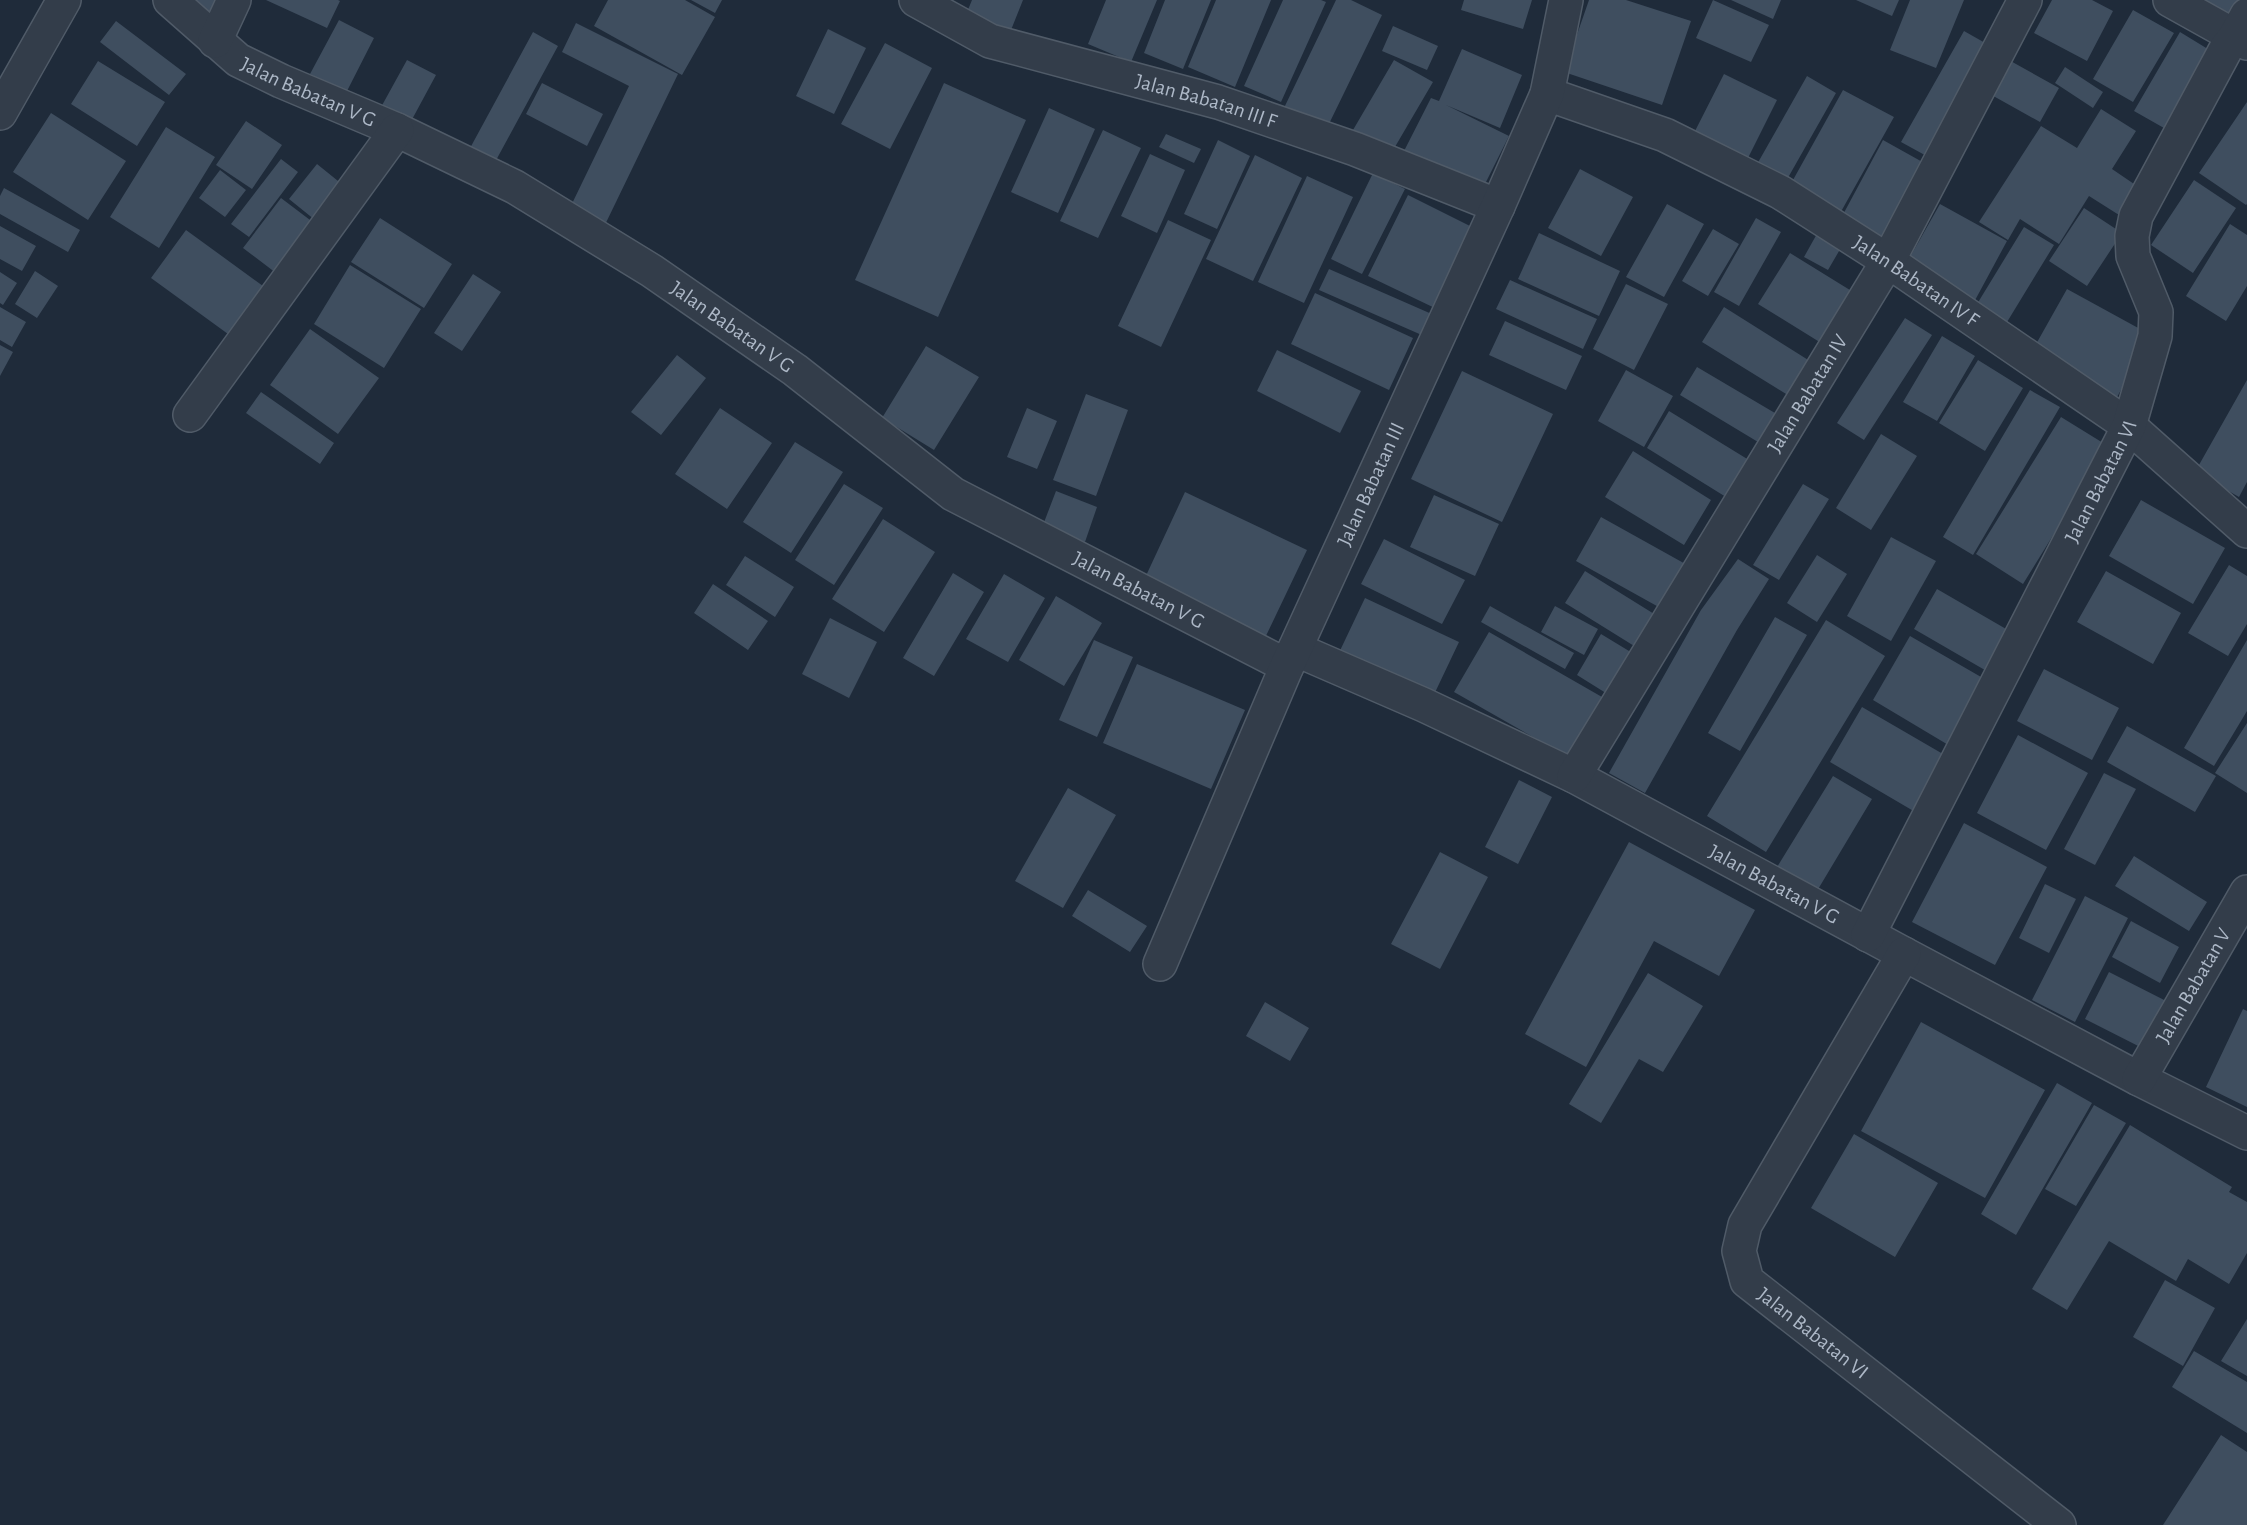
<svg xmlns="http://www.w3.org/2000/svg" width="2247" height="1525" font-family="'Alegreya Sans',sans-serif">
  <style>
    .building { fill: #3f4e5f }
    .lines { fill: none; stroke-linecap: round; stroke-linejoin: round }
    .minor-casing { stroke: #505b68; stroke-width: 36 }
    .minor { stroke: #333d4a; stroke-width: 33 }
    .labels { text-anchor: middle; stroke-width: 6; stroke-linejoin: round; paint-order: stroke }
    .street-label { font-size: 21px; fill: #adb8c7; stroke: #18222e }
  </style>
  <rect width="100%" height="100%" fill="#1f2b3a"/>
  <!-- building -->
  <path class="building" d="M197,0h33l-14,27 -27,-13z
    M266,0h72l2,1 -13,27z
    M608,0h77l30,17 -33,58 -88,-49z
    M691,0h31l-7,13z
    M972,0h51l-14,35 -44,-18z
    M1106,0h51l-26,62 -43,-18z
    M1165,0h46l-28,69 -39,-16z
    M1216,0h55l-36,87 -47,-20z
    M1283,0h38l5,2 -45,100 -37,-16z
    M1336,0h15l31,15 -56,115 -43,-20z
    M1464,0h68l-9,29 -62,-19z
    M1589,0h37l65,21 -29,84 -98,-33z
    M1713,0l56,25 -18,37 -55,-24z
    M1731,0h50l-8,19z
    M1856,0h43l-7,16z
    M1910,0h54l-28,68 -46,-18z
    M2052,0h40l21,11 -26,50 -53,-28z
    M2192,0h52l-16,27z
    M2133,10l41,23 -41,69 -40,-23z
    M339,20l35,18 -28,55 -36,-19z
    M116,21l70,53 -17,21 -69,-53z
    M576,23l102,51 -77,159 -35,-17 63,-130 -67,-34z
    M1393,26l45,20 -11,24 -45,-19z
    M828,29l38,19 -32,66 -38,-18z
    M1964,31l30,17 -62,111 -31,-17z
    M533,32l25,14 -64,118 -25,-14z
    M2180,32l36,22 -45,78 -37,-21z
    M885,43l47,25 -42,81 -49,-25z
    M1462,49l60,26 -22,53 -54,-23 63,31 -28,56 -78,-39 28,-55 8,3z
    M2007,59l52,29 -19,34 -52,-29z
    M407,60l29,15 -27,50 -29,-16z
    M1394,60l39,22 -41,70 -39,-22z
    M98,61l67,41 -28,44 -66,-42z
    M2065,67l38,25 -10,16 -38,-25z
    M1724,74l53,26 -30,60 -53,-27z
    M1807,76l29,17 -51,90 -29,-17z
    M542,83l61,31 -16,32 -61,-32z
    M944,83l82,37 -88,197 -83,-37z
    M1843,90l51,27 -56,100 -50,-28z
    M2247,102v102l-1,1 -47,-32z
    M1049,108l46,21 -37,84 -47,-21z
    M2101,109l35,22 -24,38 25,17 -18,29 -30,-19 -30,48 -39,-25 -12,21 -29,-18 62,-96 36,22z
    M51,113l75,48 -38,59 -75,-48z
    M246,121l36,24 -30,44 -36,-24z
    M166,127l49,30 -56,91 -49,-31z
    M1103,130l38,18 -43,90 -38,-17z
    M1166,134l35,15 -7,14 -35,-16z
    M1218,140l32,16 -33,73 -33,-15z
    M1883,140l52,29 -45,81 -51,-28z
    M1150,154l35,16 -28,63 -36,-17z
    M1255,155l47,23 -49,103 -47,-22z
    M281,159l17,13 -49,65 -18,-13z
    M317,164l26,21 -28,35 -26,-21z
    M1580,169l53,28 -32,59 -53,-28z
    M220,170l26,20 -21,27 -26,-19z
    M1373,173l32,16 -43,85 -31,-15z
    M1307,176l46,21 -49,106 -46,-21z
    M2194,180l42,28 -43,65 -42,-28z
    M4,188l76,42 -12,22 -68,-38v-18z
    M1408,195l72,36 -39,80 -73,-35z
    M281,198l33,25 -38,50 -33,-25z
    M1667,204l37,20 -40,73 -38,-20z
    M1940,204l67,37 -34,63 -68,-38z
    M2084,208l38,25 -35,53 -38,-25z
    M380,218l72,46 -28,44 -73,-46z
    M1756,218l25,14 -42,74 -25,-14z
    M1168,220l43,20 -50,107 -43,-21z
    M2230,224l17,11v51l-21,35 -40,-25z
    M0,226l36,20 -14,25 -22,-12z
    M2024,227l30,18 -50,82 -30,-18z
    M1713,229l26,15 -31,52 -26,-15z
    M186,230l77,56 -35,48 -77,-56z
    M1818,232l24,14 -14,24 -24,-13z
    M1539,233l81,38 -21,45 -81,-37z
    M1790,253l68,42 -32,51 -68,-42z
    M350,265l71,44 -37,59 -70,-44z
    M1329,269l105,46 -10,21 -105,-46z
    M35,271l23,15 -21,32 -22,-14z
    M0,272l17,11 -14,22 -3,-2z
    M473,274l28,18 -39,59 -28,-18z
    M1510,280l87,39 -14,30 -87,-40z
    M1626,284l42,20 -34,66 -41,-21z
    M2067,289l84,46 -35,64 -85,-46z
    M1315,293l98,45 -24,52 -98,-46z
    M0,307l26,15 -14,25 -12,-7z
    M1724,307l89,56 -22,34 -89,-55z
    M1905,318l27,17 -68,105 -27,-17z
    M1505,321l77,35 -16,34 -77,-35z
    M310,329l69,49 -41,56 -68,-49z
    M1942,336l33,20 -38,65 -34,-19z
    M0,345l13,7 -13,24z
    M926,346l53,31 -45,73 -52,-32z
    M1277,350l84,41 -21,42 -83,-42z
    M677,355l29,23 -45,57 -30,-23z
    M1978,360l45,28 -38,63 -46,-28z
    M1697,367l83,49 -17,29 -83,-50z
    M1626,370l47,26 -29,51 -46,-26z
    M1462,371l91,43 -51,108 -91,-43z
    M2247,380v102l-8,15 -44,-25z
    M2030,390l30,17 -87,148 -30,-18z
    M261,392l73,51 -14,21 -74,-51z
    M1086,394l42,16 -32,86 -43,-16z
    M720,408l52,35 -45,66 -52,-35z
    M1027,408l30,13 -20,48 -30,-12z
    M1669,411l88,54 -23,37 -87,-54z
    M2061,417l47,29 -85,138 -47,-30z
    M1881,434l36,22 -46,74 -35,-22z
    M795,442l48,30 -52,81 -48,-31z
    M1633,451l78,49 -27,45 -79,-48z
    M844,484l39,24 -49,77 -39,-25z
    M1803,484l26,15 -50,81 -26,-15z
    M1056,491l41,16 -12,35 -42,-17z
    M1185,492l122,58 -42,88 -121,-58z
    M1434,495l65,29 -24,52 -65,-29z
    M2141,500l84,48 -32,56 -84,-48z
    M1601,517l88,49 -25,44 -88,-49z
    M883,519l52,33 -51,80 -52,-33z
    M1891,537l45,24 -45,80 -44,-25z
    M1384,539l81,41 -23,44 -81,-40z
    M1817,555l30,19 -30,48 -30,-19z
    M745,556l49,31 -19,30 -49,-32z
    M1738,559l31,20 -32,51 -92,163 -36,-20 92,-163z
    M2229,565l18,11v48l-19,32 -40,-23z
    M1585,571l74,46 -20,32 -74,-46z
    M2106,571l75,42 -28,51 -76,-42z
    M953,573l31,19 -50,84 -31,-18z
    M1004,574l41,24 -37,64 -42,-23z
    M713,584l55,37 -20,29 -54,-37z
    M1937,589l76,44 -23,40 -76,-44z
    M1056,596l46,27 -38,63 -45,-26z
    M1365,598l94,44 -29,61 -94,-44z
    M1490,606l84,47 -9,16 -84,-47z
    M1555,606l43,23 -14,26 -43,-23z
    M1775,617l32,18 -67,116 -32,-18z
    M830,618l47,24 -28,56 -47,-24z
    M1826,620l59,36 -119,196 -59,-36z
    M1489,632l113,65 -34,60 -114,-65z
    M1601,634l33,20 -25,41 -32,-20z
    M1910,636l78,45 -38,65 -77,-46z
    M1094,640l39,17 -36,80 -38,-17z
    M2247,640v71l-33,55 -30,-18z
    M1137,664l108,46 -34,79 -108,-46z
    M2044,669l75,39 -27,52 -75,-39z
    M1862,707l93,54 -33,55 -92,-54z
    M2247,723v70l-32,-20z
    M2127,726l89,50 -21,36 -88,-50z
    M2018,735l70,38 -42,77 -69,-37z
    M2104,773l32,16 -41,76 -31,-16z
    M1833,776l39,23 -55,92 -40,-24z
    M1519,780l33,17 -34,67 -33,-17z
    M1068,788l48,27 -53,93 -48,-27z
    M1964,823l83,44 -52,98 -83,-43z
    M1629,842l126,68 -36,66 -65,-35 -68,126 -61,-33z
    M1440,852l48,25 -48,92 -49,-25z
    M2134,856l73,46 -18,29 -74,-45z
    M2045,884l31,15 -27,54 -30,-15z
    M1088,890l59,36 -17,26 -58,-36z
    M2085,896l43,22 -53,104 -43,-22z
    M2131,921l48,26 -19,36 -48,-26z
    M2109,972l65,33 -24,47 -65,-33z
    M1648,973l55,33 -40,66 -24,-13 -38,64 -32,-19z
    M1265,1002l44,26 -19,33 -44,-25z
    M2243,1009l4,2v96l-41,-20z
    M1921,1022l124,68 -60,108 -124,-67z
    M2057,1083l35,20 -76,132 -35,-21z
    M2094,1105l32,18 -50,83 -31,-17z
    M2130,1125l102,62 -3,5 18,10v51l-18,31 -41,-25 -12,22 -67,-40 -42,69 -35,-21z
    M1854,1134l84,49 -43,74 -84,-49z
    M2165,1280l50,28 -32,58 -50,-29z
    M2247,1319v57l-26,-15z
    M2194,1351l53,31v51l-75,-46z
    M2221,1435l26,17v73h-84z"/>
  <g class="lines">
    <!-- minor casing -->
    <g class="minor-casing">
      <g id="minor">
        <path id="s1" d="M170,0l68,60 43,21 116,49 118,57 137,84 143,99 158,124 334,172"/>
        <path id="s2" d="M916,0l74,41 228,61 137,47 143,57"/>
        <path d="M2170,0l77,43"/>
        <path d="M215,41l19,-41"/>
        <path id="s3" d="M1547,94l118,41 115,57 108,69 241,165 118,105"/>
        <path d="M0,113l64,-113"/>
        <path d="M190,415l207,-285"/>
        <path id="s4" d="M1295,649l129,56 150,71 330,178 235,125 108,54"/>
        <path id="s5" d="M1574,776l314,-515 137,-261"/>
        <path id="s6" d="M1868,935l261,-509 26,-90 1,-24 -23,-56 -1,-20 4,-20 91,-169 8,-10 12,-22"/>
        <path id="s7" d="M1904,954l-159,271 -6,26 8,30 312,244"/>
        <path id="s8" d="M1160,964l127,-298 211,-460 49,-112 19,-94"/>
        <path id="s9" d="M2139,1079l108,-187"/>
      </g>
    </g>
    <!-- minor -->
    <use href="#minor" class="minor"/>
  </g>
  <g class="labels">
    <!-- street labels -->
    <g class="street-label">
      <text dy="7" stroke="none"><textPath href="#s1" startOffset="168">Jalan Babatan V G</textPath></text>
      <text dy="7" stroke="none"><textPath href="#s2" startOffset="309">Jalan Babatan III F</textPath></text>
      <text dy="7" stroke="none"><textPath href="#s3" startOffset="416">Jalan Babatan IV F</textPath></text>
      <text dy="7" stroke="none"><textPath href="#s1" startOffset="654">Jalan Babatan V G</textPath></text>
      <text dy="7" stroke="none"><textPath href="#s5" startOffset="448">Jalan Babatan IV</textPath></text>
      <text dy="7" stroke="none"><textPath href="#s6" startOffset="510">Jalan Babatan VI</textPath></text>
      <text dy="7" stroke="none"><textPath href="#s8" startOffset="524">Jalan Babatan III</textPath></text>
      <text dy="7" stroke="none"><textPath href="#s1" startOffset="1140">Jalan Babatan V G</textPath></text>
      <text dy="7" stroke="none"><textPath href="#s4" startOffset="534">Jalan Babatan V G</textPath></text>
      <text dy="7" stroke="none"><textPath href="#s9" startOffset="108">Jalan Babatan V</textPath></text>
      <text dy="7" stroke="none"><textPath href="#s7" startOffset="456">Jalan Babatan VI</textPath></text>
    </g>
  </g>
</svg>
